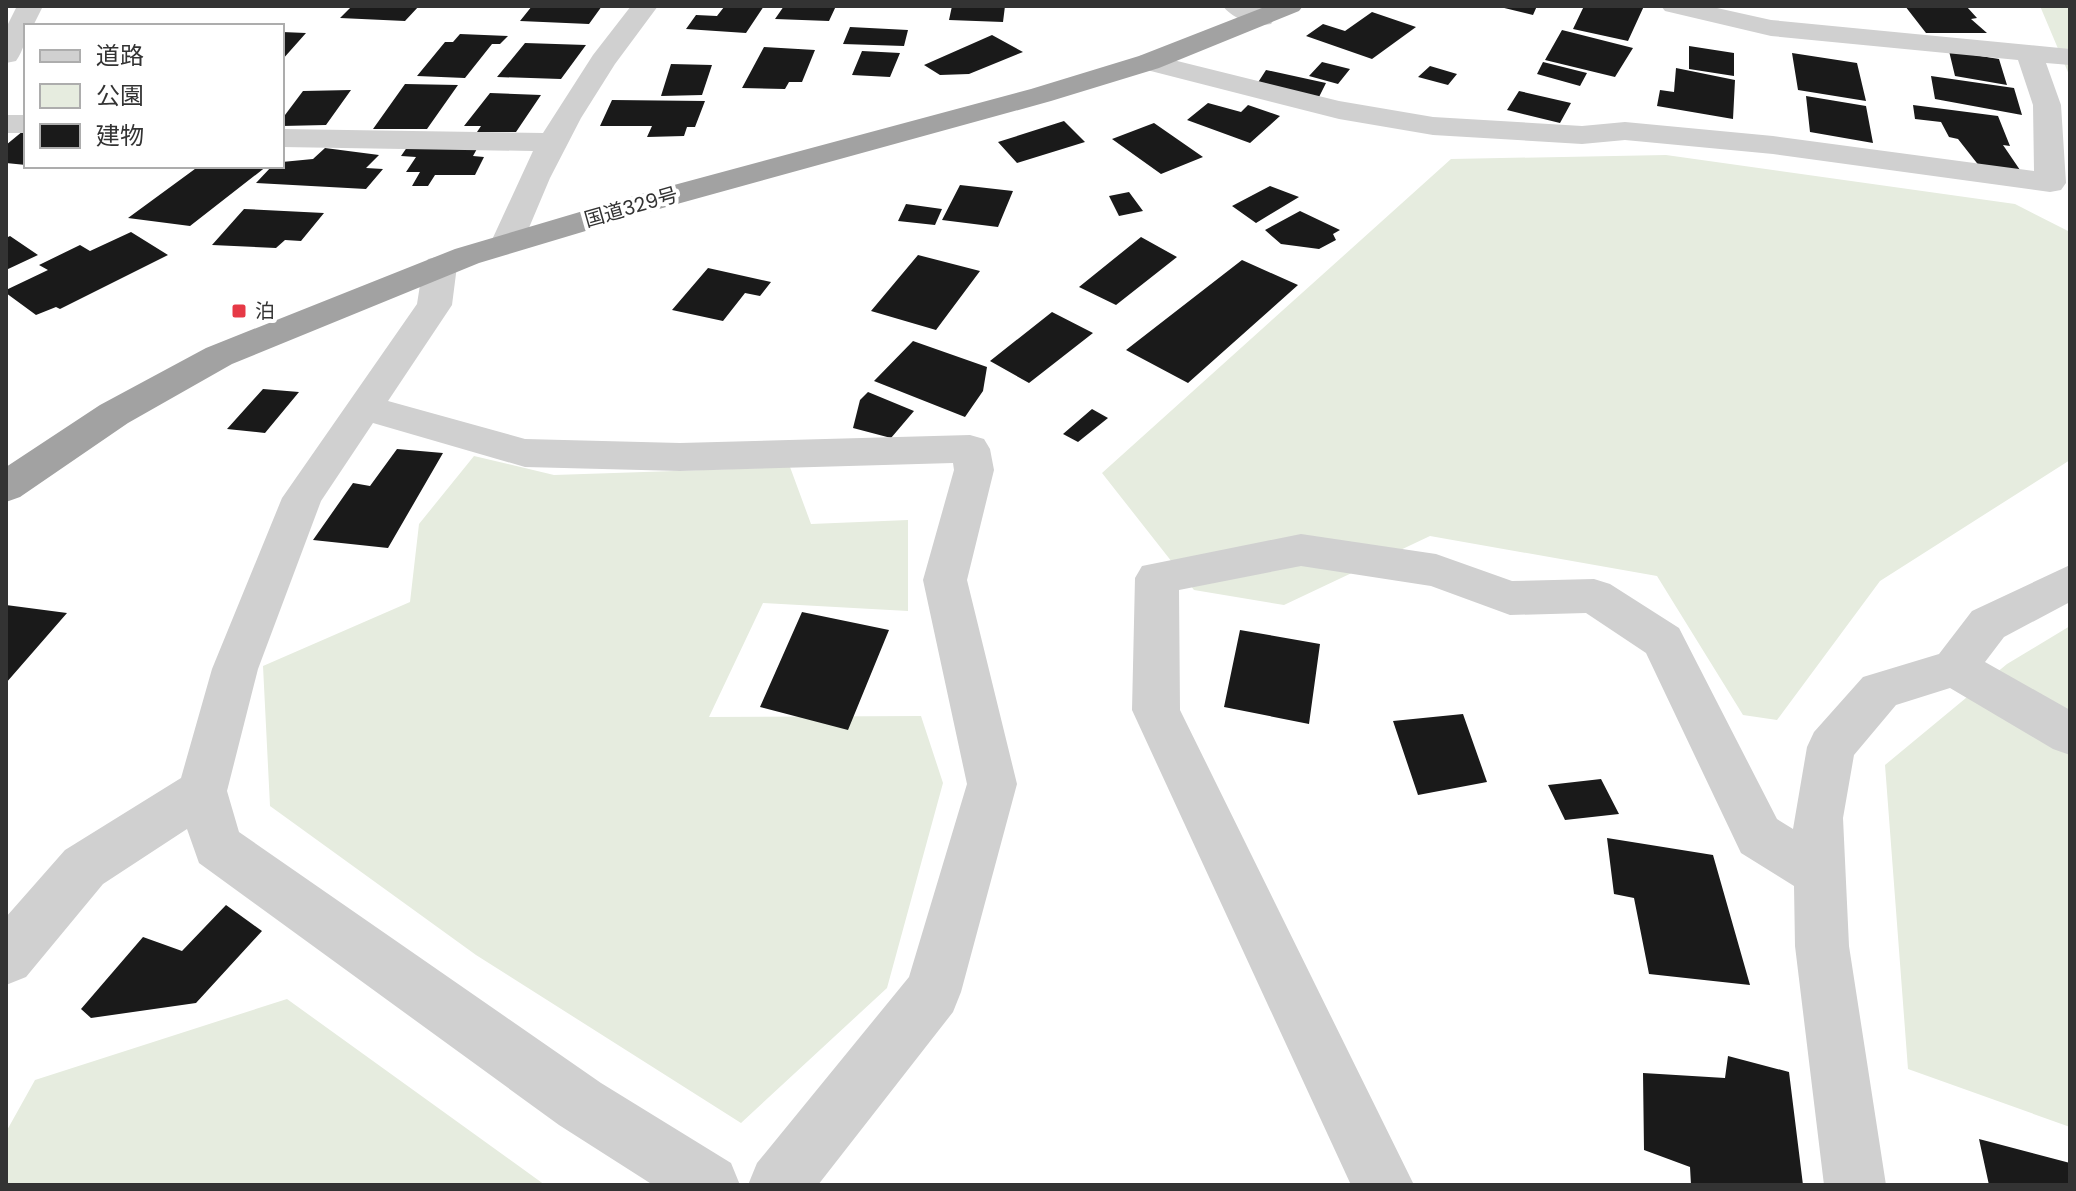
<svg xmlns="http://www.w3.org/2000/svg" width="2076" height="1191" font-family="Poppins,'Noto Sans JP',sans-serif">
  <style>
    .green { fill: #e6ecdf }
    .building { fill: #1a1a1a }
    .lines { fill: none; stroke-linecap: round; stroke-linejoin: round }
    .minor { fill: #d0d0d0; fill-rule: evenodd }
    .tertiary { fill: #d0d0d0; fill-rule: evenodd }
    .trunk { fill: #a2a2a2; fill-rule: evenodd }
    .poi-dot { fill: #e63946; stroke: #fff; stroke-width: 3 }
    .labels { text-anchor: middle; stroke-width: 8; stroke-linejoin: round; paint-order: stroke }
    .far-street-label { font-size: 20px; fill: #333; stroke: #fff }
    .far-poi-label { font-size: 20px; fill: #333; stroke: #fff; text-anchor: start }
  </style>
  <rect width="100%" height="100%" fill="#fff"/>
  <!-- green -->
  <path class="green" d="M2040,6h30v71z
    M1666,155l349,49 55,28v228l-190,121 -103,139 -34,-5 -86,-139 -227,-40 -146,69 -90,-15 -92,-117 349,-314z
    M474,456l80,19 236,-8 21,57 97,-4v91l-145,-8 -54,114 212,-1 22,67 -56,205 -146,135 -265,-168 -206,-149 -7,-140 147,-64 9,-78z
    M2070,626v501l-162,-58 -23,-304 122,-101z
    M287,999l258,186h-539v-53l29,-52z"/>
  <!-- building -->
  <path class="building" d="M352,6h67l-14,15 -65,-3z
    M532,6h70l-13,18 -69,-3z
    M732,6h32l-18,27 -60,-4 10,-14 21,1 7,-9z
    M784,6h52l-7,15 -54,-2z
    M952,6h53l-2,16 -54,-2z
    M1496,6h41l-4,9z
    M1584,6h60l-16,35 -55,-12z
    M1905,6l62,1 10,11 -6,1 16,14h-61z
    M1372,12l44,15 -44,32 -66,-23 17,-12 22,7z
    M850,27l58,3 -4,16 -61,-2z
    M1562,30l71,18 -18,29 -70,-17z
    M282,32l24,1 -24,27z
    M460,34l48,2 -8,8h-8l-27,34 -48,-2 28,-34h8z
    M992,35l31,17 -54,22 -29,1 -16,-10z
    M525,43l61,2 -25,34 -64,-2z
    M1689,46l45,7v23l-45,-7z
    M764,47l51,3 -13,32h-13l-4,7 -43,-1z
    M862,51l38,2 -10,24 -38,-2z
    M1949,51l50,8 8,26 -52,-9z
    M1792,53l65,10 9,38 -68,-11z
    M1322,62l28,7 -12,15 -29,-8z
    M1543,62l44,11 -7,13 -43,-12z
    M671,64l41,1 -10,30 -41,1z
    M1430,66l27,8 -9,11 -30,-8z
    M1676,68l59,12 -2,39 -76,-13 3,-16 14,2z
    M1266,70l60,13 -7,14 -62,-13z
    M1931,76l83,12 8,27 -87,-16z
    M405,84l53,1 -31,44h-54z
    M351,90l-25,35 -44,1v-7l21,-28z
    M1519,91l52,12 -11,20 -53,-13z
    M490,93l51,2 -25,37h-39l4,-6h-17z
    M1806,96l60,10 7,37 -63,-11z
    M612,100l93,1 -10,26h-8l-3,9 -37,1 5,-11h-52z
    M1208,103l33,9 7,-7 32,11 -30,27 -63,-23z
    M1913,105l85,11 12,30 -7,-1 17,25 -40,-3 -22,-28 -9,-2 -8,-15 -26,-3z
    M1064,121l21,21 -68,21 -19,-21z
    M1154,123l49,34 -42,17 -49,-35z
    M23,131h3v34l-20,-2v-18z
    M410,143l68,4 -5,9 11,1 -9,18h-40l-7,11h-16l8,-14h-14l10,-15 -15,-1z
    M325,148l54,7 -13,13 17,1 -17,20 -110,-6 16,-17h10v-4l31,-3z
    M199,166h68l-77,60 -62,-8z
    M960,185l53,6 -15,36 -56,-7z
    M1270,186l29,11 -43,26 -24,-17z
    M1129,192l14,19 -24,5 -10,-20z
    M906,204l36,5 -7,16 -37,-4z
    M244,209l80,4 -23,28 -16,-1 -9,8 -64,-3z
    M1300,211l40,19 -7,4 3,6 -17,9 -38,-5 -16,-14z
    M131,232l37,23 -108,54 -4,-2 -20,8 -30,-22v-3l42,-20 -9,-5 41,-20 10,6z
    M10,236l28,19 -32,15v-32z
    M1141,237l36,20 -61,48 -37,-18z
    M918,255l62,16 -44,59 -65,-19z
    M1242,260l56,25 -110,98 -62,-33z
    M708,268l63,14 -11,14 -15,-3 -22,28 -51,-11z
    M1052,312l41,21 -64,50 -39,-22z
    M913,341l74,26 -4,24 -18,26 -91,-36z
    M263,389l36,3 -34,41 -38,-4z
    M868,392l46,19 -23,27 -38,-10 7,-28z
    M1092,409l16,9 -30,24 -15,-8z
    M397,449l46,4 -55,95 -75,-8 40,-57 17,3z
    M6,605l61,8 -61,70z
    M802,612l87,18 -41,100 -88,-23z
    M1240,630l80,14 -11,80 -85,-17z
    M1463,714l24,68 -69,13 -25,-74z
    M1601,779l18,35 -54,6 -17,-35z
    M1607,838l106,17 37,130 -101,-11 -15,-76 -20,-4z
    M226,905l36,26 -66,72 -105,15 -10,-9 62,-72 39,14z
    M1728,1056l61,16 14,113h-112l-1,-18 -46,-17 -1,-77 82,5z
    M1979,1139l91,24v22h-81z"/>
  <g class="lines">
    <!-- minor -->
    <path class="minor" d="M1223,6c18,0 40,-4 52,12l-4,6c-15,3 -39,-5 -48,-18z
      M1661,6h47l63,14 299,29v16l-24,-2 15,42 5,78 -5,7 -11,2 -277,-38 -148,-14 -43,4 -149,-9 -94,-16 -200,-51 -4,-6 4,-6 10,-2 190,47 94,16 149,9 43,-4 148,14 261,35 -1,-66 -15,-45 -247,-24 -106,-25z
      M440,256l12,3 5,7 -5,39 -64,96 137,38 155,4 290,-8 14,4 6,10 4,21 -27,110 50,204 -56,208 -8,20 -135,173h-70l9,-22 152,-186 58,-193 -44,-204 31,-110 -1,-7 -273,8 -155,-4 -152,-44 -52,78 -63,168 -31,122 12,41 362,251 130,80 9,22h-87l-94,-60 -360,-262 -12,-34 -84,55 -77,93 -20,8v-68l59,-67 116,-72 31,-109 70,-171 135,-194 6,-38 5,-7z
      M1301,534l135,20 76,27 82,-2 16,5 69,44 98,191 16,10 14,-82 7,-15 49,-55 76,-23 33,-43 98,-46v37l-66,35 -19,25 85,48v45l-17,-6 -103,-61 -54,17 -42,50 -11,63 6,128 37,239h-62l-29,-239 -1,-60 -53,-33 -95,-200 -60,-40 -76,2 -79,-29 -130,-20 -122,24 1,120 234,475h-63l-219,-475 3,-132 7,-12z"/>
    <!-- tertiary -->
    <path class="tertiary" d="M17,6h26l-10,20h-7c0,14 -2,23 -10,35l-10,2v-35z
      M631,6h27l-43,58 -34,54 -31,60 -30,71 -12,3 -12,-3 -5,-7 42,-91 -251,-4v-18l261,4 50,-78z
      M6,115h20v18h-20z"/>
    <!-- trunk -->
    <path class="trunk" d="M1267,6h36l-4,5 -140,57 -108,33 -392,108 -180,54 -247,101 -104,59 -108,74 -14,5v-35l94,-62 106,-57 249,-99 182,-54 394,-106 108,-33z"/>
  </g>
  <!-- markers -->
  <rect class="poi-dot" x="231" y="303" width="16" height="16" rx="4"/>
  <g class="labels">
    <!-- far-street labels -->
    <g class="far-street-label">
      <text transform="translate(631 207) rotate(-16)" y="7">国道329号</text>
    </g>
    <!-- far-poi labels -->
    <g class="far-poi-label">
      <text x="255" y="318">泊</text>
    </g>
  </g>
  <!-- border -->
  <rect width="2076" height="1191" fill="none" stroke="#333333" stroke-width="16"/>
  <!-- legend -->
  <rect x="24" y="24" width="260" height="144" fill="#ffffff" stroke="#adadad" stroke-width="2"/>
  <rect x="40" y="50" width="40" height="12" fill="#d0d0d0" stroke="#adadad" stroke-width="2"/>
  <text x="96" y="64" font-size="24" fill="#333333">道路</text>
  <rect x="40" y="84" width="40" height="24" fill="#e6ecdf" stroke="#adadad" stroke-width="2"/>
  <text x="96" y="104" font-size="24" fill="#333333">公園</text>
  <rect x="40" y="124" width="40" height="24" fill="#1a1a1a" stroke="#adadad" stroke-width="2"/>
  <text x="96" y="144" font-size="24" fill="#333333">建物</text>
</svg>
